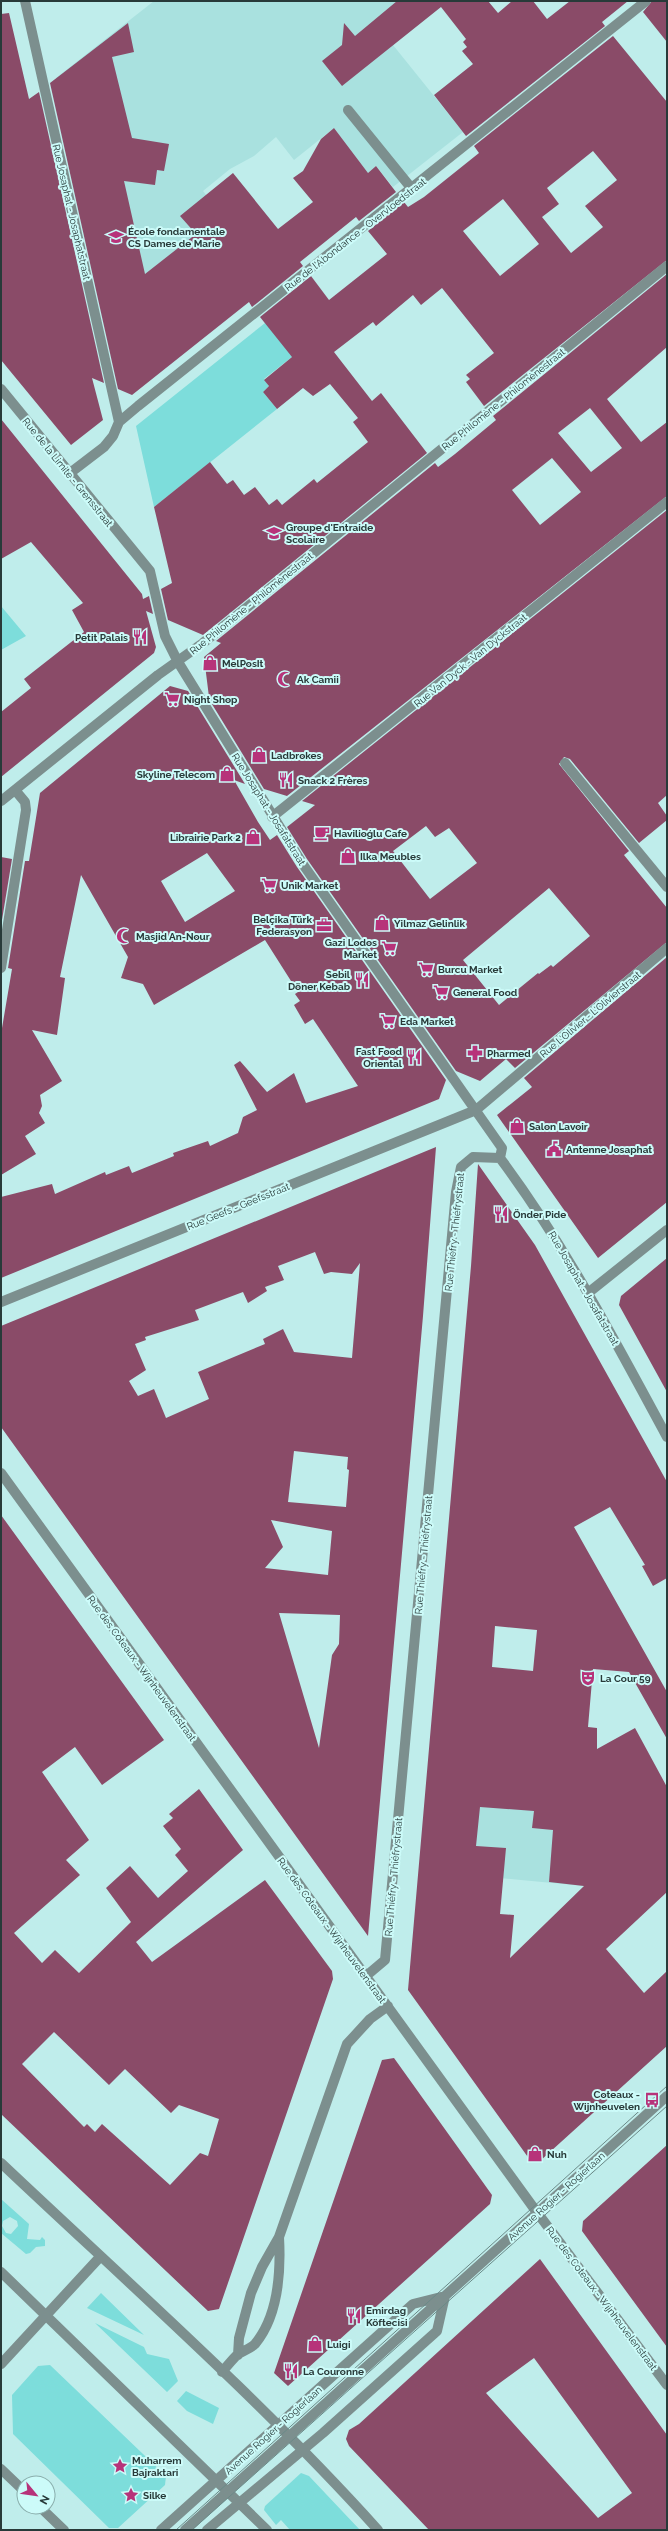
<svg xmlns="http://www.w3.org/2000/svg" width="668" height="2531" font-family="Raleway,sans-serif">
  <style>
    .built { fill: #a9e1df }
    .green { fill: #7ddddb; fill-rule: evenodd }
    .building { fill: #8a4b68; fill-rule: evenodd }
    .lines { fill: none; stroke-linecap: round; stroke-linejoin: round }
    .minor { stroke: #7c8f8e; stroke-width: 10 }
    .tram { stroke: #6b8a88; stroke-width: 1 }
    .labels { text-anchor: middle; stroke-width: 4; stroke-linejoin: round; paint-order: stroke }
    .street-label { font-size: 10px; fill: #283a39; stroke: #ccfbf9 }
    .poi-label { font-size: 10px; font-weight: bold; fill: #283a39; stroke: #ccfbf9; text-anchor: start }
  </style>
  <rect width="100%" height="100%" fill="#bfedeb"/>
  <!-- built -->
  <path class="built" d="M154,1h294l-55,44 70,87 -70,55 -17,-21 -8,7 -34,-45 -40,32 -18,-23 -22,19 -24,13 -27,22 26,32 -81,66 -92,-211z
    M426,1791l205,18 -47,77 -115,-11z"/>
  <!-- green -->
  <path class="green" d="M265,323l37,26 -38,30 5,7 -6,6 14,17 -123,98 -18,-81z
    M1,606l25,30 -25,14z
    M1,2199l28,25 -2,15 13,1 2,-3 3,3v6l-9,1 -6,6 -4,1 -25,-21zM10,2217l7,4 1,5 -7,8 -5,-1 -4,-7 1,-5z
    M101,2293l43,42 -57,-27z
    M95,2323l49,24 3,7 22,5 9,22 -11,11z
    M50,2365l116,111 -1,9 -47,43h-9l-96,-94 -1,-39 26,-29z
    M186,2391l33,17 -6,16 -26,-13 -10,-10z
    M301,2473l8,3 51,54h-70l-9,-10 -5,5 -12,-15 1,-4z"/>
  <!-- building -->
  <path class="building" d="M397,1h91l10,12 14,-12h21l14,18 23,-18h58l-26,21 3,4 -139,110 -32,-41 39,-31 -11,-13 5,-4 -4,-5 3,-3 -25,-32 -99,79 -20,-25 20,-16 2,-22 11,13z
    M652,1h15v41l-24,-30z
    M9,13l20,86 10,-7 65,291 -12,-5 11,42 -32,25 -70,-85v-346z
    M128,23l6,29 -22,5 20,81 37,6 -5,27 -7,-1 -2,15 -31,-4 21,93 51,-40 -16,-18 53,-43 45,56 35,-27 -20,-24 10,-7 18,-32 13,-11 34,45 8,-7 20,26 -37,29 -3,-4 -56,45 3,4 -51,41 -3,-5 -117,93 -14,-6 -68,-306z
    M613,36l54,66v158l-183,146 -18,-24 4,-3 -4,-4 28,-22 -52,-65 -21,17 -8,-10 -37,31 -3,-4 -39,30 38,49 9,-8 46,60 -224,182 -35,-15 -7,-31 11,-6 -18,-76 56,-45 17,22 6,-4 11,15 11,-8 14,18 8,-6 5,6 32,-26 3,4 51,-41 -15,-20 5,-4 -28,-34 -17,12 -10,-8 -26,21 -14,-17 6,-6 -5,-6 28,-23 -32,-40 51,-41 18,24 58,-46 -19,-23 36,-29 4,5 16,-10 55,-44 -5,-7zM593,151l24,29 -32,26 18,21 -32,26 -29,-36 17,-13 -12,-16zM503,199l36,45 -39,32 -37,-45z
    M667,274v73l-60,52 34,43 26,-20v74l-380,300 -23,-7 -57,-93 2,1 -5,-40 17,-14 -5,-2 219,-178 3,4 17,-13 41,-34 -3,-4zM590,408l32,40 -31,24 -33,-39zM552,458l29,34 -41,33 -28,-35z
    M1,419l141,175 1,5 6,-3 4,18 -7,-3 10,36 -2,6 -153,124v-65l30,-24 -7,-9 60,-47 -12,-22 11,-7 -52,-61 -30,17z
    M667,510v285l-9,8 9,13v4l-28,23 -69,-84 -6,-2 -5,7 70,87 -5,4 43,53v34l-152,126 -9,-9 -26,22 -24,-10 -149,-212 -20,-32 28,-22 -13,-4zM426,826l9,11 14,-9 28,35 -47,36 -37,-48zM549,888l41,48 -37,31 -2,-2 -12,9 -1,-1 -39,32 -36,-45z
    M170,686l18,5 57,93 -11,-4 24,42 12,18 7,-5 20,32 149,213 -7,19 -438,179v-81l51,-13 3,10 50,-22 1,3 23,-9 3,7 42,-17 -1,-3 35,-12 2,5 28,-13 5,-16 14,-7 -23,-45 6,-4 27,31 27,-19 12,30 52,-17 -45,-67 -8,5 -11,-19 6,-4 -5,-7 3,-2 -33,-52 -111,65 -11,-21 -22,-6 7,-21 -47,-82 -21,102 5,1 -8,57 -25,-5 30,51 -22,14 2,11 -3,7 6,10 -20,13 11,18 -35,21v-141l11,-65 -4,-1 17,-107h4l11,-68zM207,853l28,38 -50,31 -24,-41z
    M1,857l11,2 -11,67z
    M667,957v245l-69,56 -101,-143 35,-28 -8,-9z
    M436,1147l-13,169 -55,620 -367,-509v-101zM315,1252l9,22 7,-2 21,2 8,-11 -8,95 -58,-6 -11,-23 -20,10 2,5 -67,28 11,27 -43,19 -12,-29 -16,7 -9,-15 17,-11 -11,-26 11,-4 -1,-3 54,-17 -4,-10 48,-18 5,11 19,-12 -2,-4 19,-7 -6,-14zM294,1451l54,6 -1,12 2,1 -3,37 -58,-5zM271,1520l61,11 -4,44 -63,-7 18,-21zM279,1613l61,2 -1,29 -7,11 -13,93z
    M478,1164l57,81 132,237v96l-14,8 -11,-20 3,-1 -35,-58 -36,20 93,165v47l-38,-67 -36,-3 -5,58 9,1v21l38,-21 32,59v105l-61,57 38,44 23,-22v75l-127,115 -10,-1 -122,-170 63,-724zM495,1626l42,4 -4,41 -41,-4zM480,1807l54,4 -2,17 21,2 -4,52 35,4 -74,72 4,-43 -14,-1 6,-66 -30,-2z
    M667,1258v134l-48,-87 2,-9z
    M1,1515l163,225 -62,45 -27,-38 -33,25 47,68 -23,20 14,15 -66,58 28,30 13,-13 24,23 52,-51 -25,-34 24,-22 28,32 30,-27 -13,-16 6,-6 -18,-23 10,-8 -4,-4 30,-25 44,61 -107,92 16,20 113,-82 67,91 1,8 -114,330 -11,2 -207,-197zM54,2032l55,53 16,-16 46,44 8,-8 40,14 -11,37 -8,-3 -30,32 -68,-61 -7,8 -8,-8 -3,3 -62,-63z
    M394,2058l98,137 -2,9 -202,182 -14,-13 108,-313z
    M667,2145v202l-85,-116 1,-10z
    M540,2259l127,176v95h-238l-80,-84 -3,-7 3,-9 10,-6zM534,2358l98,135 -34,25 -112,-125z"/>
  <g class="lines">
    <!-- minor -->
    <path class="minor" d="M25,1l94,421
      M348,110l64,79
      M1,389l149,182 15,65 13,26 124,201 200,285 -2,10c65,87 115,183 167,279
      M70,473l34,-26 9,-11 6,-14 19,-16 508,-405
      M565,763l102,124
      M1,801l157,-126 45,-32 464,-377
      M272,817l395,-315
      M1,968l25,-158 -1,-8 -10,-12
      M588,1293l79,-63
      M1,1302l475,-192 191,-162
      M1,1473l532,734 134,178
      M366,1976l19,-16 71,-768 5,-25 12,-10 27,1
      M1,2163c127,120 260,237 377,367
      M1,2272l266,258
      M238,2355l1,-17 12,-45 11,-26 17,-30 68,-193 23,-25 18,-13
      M1,2364l99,-107
      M222,2372c5,-6 10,-12 15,-17 5,-4 13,-6 18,-11 24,-29 26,-72 24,-107
      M1,2469l23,22
      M40,2507l24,23
      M161,2530l252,-226 28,-7
      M185,2530l482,-434
      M207,2530l116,-97 114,-102 8,-35"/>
    <!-- tram -->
    <path class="tram" d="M176,2530l491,-444
      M192,2530l475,-424"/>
  </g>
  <!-- icons -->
  <defs>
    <g id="school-bare" transform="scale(1.2)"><path d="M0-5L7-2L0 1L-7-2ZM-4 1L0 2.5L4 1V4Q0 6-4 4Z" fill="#b7337a" stroke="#ccfbf9" stroke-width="2.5" paint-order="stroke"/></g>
    <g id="restaurant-bare" transform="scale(1.2)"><path d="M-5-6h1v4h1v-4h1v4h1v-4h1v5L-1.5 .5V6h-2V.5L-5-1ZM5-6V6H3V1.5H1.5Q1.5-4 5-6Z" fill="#b7337a" stroke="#ccfbf9" stroke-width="2.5" paint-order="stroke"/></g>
    <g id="shop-bare" transform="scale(1.2)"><path d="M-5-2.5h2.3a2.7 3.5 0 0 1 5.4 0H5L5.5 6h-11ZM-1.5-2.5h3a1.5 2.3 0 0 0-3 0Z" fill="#b7337a" stroke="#ccfbf9" stroke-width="2.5" paint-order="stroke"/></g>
    <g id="mosque-bare" transform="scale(1.2)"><path d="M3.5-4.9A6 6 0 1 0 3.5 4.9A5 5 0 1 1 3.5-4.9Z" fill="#b7337a" stroke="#ccfbf9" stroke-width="2.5" paint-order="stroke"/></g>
    <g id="supermarket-bare" transform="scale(1.2)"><path d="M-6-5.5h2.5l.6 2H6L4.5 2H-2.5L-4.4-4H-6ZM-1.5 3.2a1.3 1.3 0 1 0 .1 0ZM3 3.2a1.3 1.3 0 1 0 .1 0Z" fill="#b7337a" stroke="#ccfbf9" stroke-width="2.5" paint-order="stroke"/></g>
    <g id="cafe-bare" transform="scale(1.2)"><path d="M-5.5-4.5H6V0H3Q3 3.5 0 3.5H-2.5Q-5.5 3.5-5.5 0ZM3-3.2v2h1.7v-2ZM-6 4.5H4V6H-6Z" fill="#b7337a" stroke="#ccfbf9" stroke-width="2.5" paint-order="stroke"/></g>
    <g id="office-bare" transform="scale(1.2)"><path d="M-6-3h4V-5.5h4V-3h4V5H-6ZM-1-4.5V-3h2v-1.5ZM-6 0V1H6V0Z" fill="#b7337a" stroke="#ccfbf9" stroke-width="2.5" paint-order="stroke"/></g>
    <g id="pharmacy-bare" transform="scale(1.2)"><path d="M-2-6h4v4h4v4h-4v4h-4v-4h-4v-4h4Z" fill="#b7337a" stroke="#ccfbf9" stroke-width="2.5" paint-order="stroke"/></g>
    <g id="civic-bare" transform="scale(1.2)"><path d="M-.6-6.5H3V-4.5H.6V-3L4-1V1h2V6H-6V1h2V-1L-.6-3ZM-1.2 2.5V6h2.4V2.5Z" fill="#b7337a" stroke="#ccfbf9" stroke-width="2.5" paint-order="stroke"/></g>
    <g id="theatre-bare" transform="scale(1.2)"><path d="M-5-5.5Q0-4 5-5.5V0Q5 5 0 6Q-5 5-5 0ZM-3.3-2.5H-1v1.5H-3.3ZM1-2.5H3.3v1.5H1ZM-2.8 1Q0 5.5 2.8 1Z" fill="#b7337a" stroke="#ccfbf9" stroke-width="2.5" paint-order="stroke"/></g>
    <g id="bus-bare" transform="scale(1.2)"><path d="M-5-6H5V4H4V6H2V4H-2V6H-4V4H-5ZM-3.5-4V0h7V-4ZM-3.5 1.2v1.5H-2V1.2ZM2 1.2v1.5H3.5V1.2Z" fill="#b7337a" stroke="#ccfbf9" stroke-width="2.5" paint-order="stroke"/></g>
    <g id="sight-bare" transform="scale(1.2)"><path d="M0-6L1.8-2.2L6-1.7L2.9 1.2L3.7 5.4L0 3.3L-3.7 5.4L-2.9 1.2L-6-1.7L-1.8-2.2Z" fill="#b7337a" stroke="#ccfbf9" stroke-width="2.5" paint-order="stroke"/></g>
  </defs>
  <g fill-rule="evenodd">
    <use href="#school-bare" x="116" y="237"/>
    <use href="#school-bare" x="274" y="533"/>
    <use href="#restaurant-bare" x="140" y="637"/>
    <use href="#shop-bare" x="210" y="663"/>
    <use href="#mosque-bare" x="285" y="679"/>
    <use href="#supermarket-bare" x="172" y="699"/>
    <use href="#shop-bare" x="259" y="755"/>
    <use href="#shop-bare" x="227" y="774"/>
    <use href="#restaurant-bare" x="286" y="780"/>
    <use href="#cafe-bare" x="322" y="833"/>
    <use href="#shop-bare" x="253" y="837"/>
    <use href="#shop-bare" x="348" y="856"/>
    <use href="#supermarket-bare" x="269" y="885"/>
    <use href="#shop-bare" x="382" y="923"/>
    <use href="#office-bare" x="324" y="925"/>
    <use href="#mosque-bare" x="124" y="936"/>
    <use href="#supermarket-bare" x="389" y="948"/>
    <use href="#supermarket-bare" x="426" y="969"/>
    <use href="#restaurant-bare" x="362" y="980"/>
    <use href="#supermarket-bare" x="441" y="992"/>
    <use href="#supermarket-bare" x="388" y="1021"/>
    <use href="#pharmacy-bare" x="475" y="1053"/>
    <use href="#restaurant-bare" x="414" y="1057"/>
    <use href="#shop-bare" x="517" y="1126"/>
    <use href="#civic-bare" x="554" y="1149"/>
    <use href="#restaurant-bare" x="501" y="1214"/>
    <use href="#theatre-bare" x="588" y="1678"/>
    <use href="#bus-bare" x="652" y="2100"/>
    <use href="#shop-bare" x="535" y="2154"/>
    <use href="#restaurant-bare" x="354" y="2316"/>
    <use href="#shop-bare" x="315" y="2344"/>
    <use href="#restaurant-bare" x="291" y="2371"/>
    <use href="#sight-bare" x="120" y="2466"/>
    <use href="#sight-bare" x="131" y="2495"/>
  </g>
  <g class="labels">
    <!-- street labels -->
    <g class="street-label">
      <text transform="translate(72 212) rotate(77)" y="4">Rue Josaphat - Josaphatstraat</text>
      <text transform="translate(355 234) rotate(-38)" y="4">Rue de l'Abondance - Overvloedstraat</text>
      <text transform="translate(503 399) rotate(-39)" y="4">Rue Philomène - Philomènestraat</text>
      <text transform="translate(68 472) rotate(51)" y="4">Rue de la Limite - Grensstraat</text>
      <text transform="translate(251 603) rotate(-39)" y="4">Rue Philomène - Philomènestraat</text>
      <text transform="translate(470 660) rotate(-39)" y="4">Rue Van Dyck - Van Dyckstraat</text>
      <text transform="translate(269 809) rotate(58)" y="4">Rue Josaphat - Josafatstraat</text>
      <text transform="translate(590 1014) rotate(-40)" y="4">Rue L'Olivier - L'Olivierstraat</text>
      <text transform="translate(238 1206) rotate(-22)" y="4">Rue Geefs - Geefsstraat</text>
      <text transform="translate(454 1232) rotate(-84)" y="4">Rue Thiéfry - Thiéfrystraat</text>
      <text transform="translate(584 1288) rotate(60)" y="4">Rue Josaphat - Josafatstraat</text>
      <text transform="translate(423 1555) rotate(-85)" y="4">Rue Thiéfry - Thiéfrystraat</text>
      <text transform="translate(142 1668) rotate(54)" y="4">Rue des Coteaux - Wijnheuvelenstraat</text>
      <text transform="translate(393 1877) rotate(-85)" y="4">Rue Thiéfry - Thiéfrystraat</text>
      <text transform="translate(332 1930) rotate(54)" y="4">Rue des Coteaux - Wijnheuvelenstraat</text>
      <text transform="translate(556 2196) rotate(-42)" y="4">Avenue Rogier - Rogierlaan</text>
      <text transform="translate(602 2298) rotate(53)" y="4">Rue des Coteaux - Wijnheuvelenstraat</text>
      <text transform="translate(273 2430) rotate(-42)" y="4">Avenue Rogier - Rogierlaan</text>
    </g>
    <!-- poi labels -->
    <g class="poi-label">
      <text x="128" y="235">École fondamentale<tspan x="128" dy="12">CS Dames de Marie</tspan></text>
      <text x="286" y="531">Groupe d'Entraide<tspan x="286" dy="12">Scolaire</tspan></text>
      <text x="128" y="641" text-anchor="end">Petit Palais</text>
      <text x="222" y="667">MelPosIt</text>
      <text x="297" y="683">Ak Camii</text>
      <text x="184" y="703">Night Shop</text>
      <text x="271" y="759">Ladbrokes</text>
      <text x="215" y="778" text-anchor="end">Skyline Telecom</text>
      <text x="298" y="784">Snack 2 Frères</text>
      <text x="334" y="837">Havilioǵlu Cafe</text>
      <text x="241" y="841" text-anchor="end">Librairie Park 2</text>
      <text x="360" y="860">Ilka Meubles</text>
      <text x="281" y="889">Unik Market</text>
      <text x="312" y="923" text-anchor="end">Belçika Türk<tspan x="312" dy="12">Federasyon</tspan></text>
      <text x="394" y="927">Yilmaz Gelinlik</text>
      <text x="136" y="940">Masjid An-Nour</text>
      <text x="377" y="946" text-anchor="end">Gazi Lodos<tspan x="377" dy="12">Market</tspan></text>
      <text x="438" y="973">Burcu Market</text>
      <text x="350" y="978" text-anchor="end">Sebil<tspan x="350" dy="12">Döner Kebab</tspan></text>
      <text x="453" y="996">General Food</text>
      <text x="400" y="1025">Eda Market</text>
      <text x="402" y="1055" text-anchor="end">Fast Food<tspan x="402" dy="12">Oriental</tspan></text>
      <text x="487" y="1057">Pharmed</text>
      <text x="529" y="1130">Salon Lavoir</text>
      <text x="566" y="1153">Antenne Josaphat</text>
      <text x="513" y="1218">Önder Pide</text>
      <text x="600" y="1682">La Cour 59</text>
      <text x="640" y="2098" text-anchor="end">Coteaux -<tspan x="640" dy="12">Wijnheuvelen</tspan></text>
      <text x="547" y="2158">Nuh</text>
      <text x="366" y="2314">Emirdag<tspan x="366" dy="12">Köftecisi</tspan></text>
      <text x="327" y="2348">Luigi</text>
      <text x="303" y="2375">La Couronne</text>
      <text x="132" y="2464">Muharrem<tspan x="132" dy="12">Bajraktari</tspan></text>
      <text x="143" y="2499">Silke</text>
    </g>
  </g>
  <!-- border -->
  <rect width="668" height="2531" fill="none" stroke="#283a39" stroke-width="4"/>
  <!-- north arrow -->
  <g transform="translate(36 2495) rotate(119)"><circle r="19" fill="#ccfbf9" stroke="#8aaeac"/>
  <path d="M0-3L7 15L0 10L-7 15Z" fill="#b7337a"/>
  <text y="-6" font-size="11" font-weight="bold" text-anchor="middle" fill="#283a39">N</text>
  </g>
</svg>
